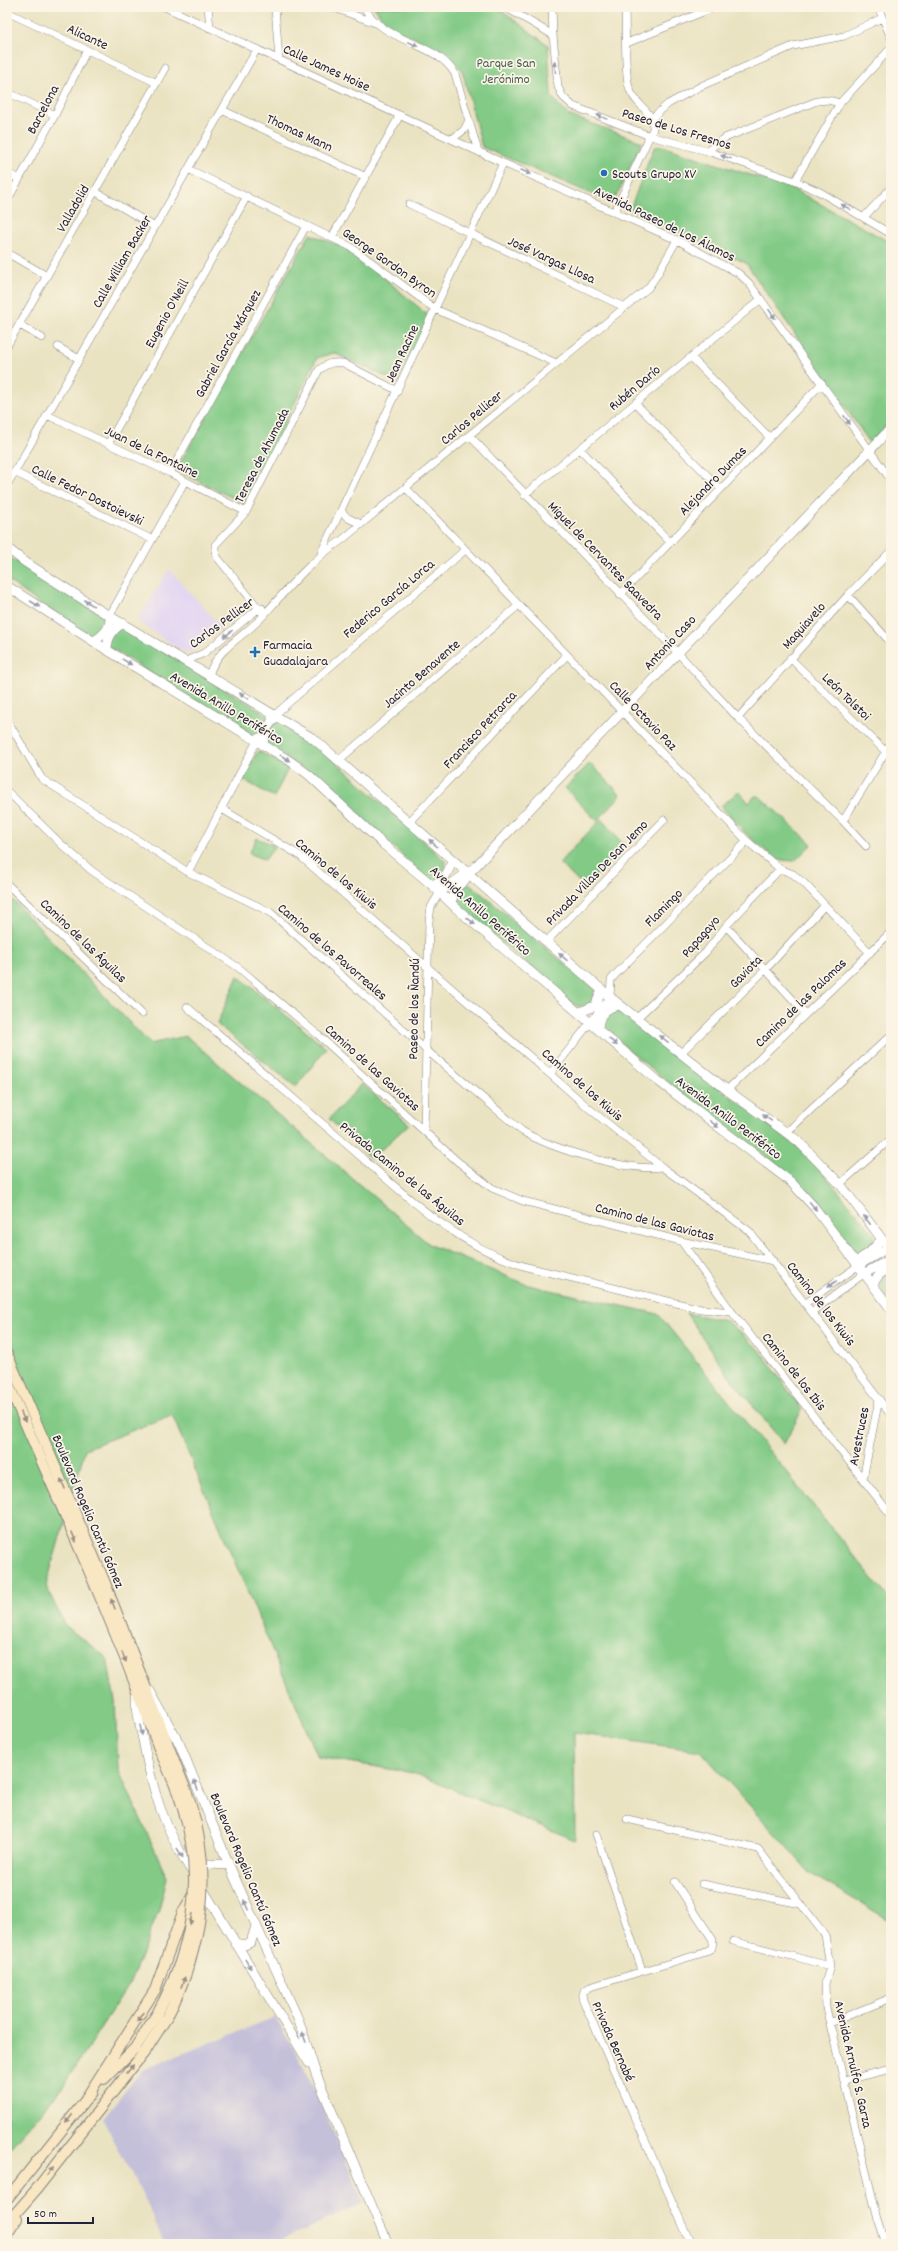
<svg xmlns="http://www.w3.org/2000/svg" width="898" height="2251" font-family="Dekko,sans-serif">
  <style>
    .built { fill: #e2d4f3 }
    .industrial { fill: #c5c0da }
    .green { fill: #82ca86; stroke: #527660 }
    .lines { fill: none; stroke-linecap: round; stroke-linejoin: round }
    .minor-casing { stroke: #86827e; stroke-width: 8 }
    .tertiary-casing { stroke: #86827e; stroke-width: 10 }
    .secondary-casing { stroke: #86827e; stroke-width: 12 }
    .minor { stroke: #fff; stroke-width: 7 }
    .tertiary { stroke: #fff; stroke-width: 9 }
    .secondary { stroke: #f9e7c3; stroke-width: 10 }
    .secondary-bridge-casing { stroke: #86827e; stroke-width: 12; stroke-linecap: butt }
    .secondary-bridge { stroke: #f9e7c3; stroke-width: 10 }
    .oneway { fill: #9c9ca7 }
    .oneway2 { fill: #988e86 }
    .poi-dot { fill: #1f6fb2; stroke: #fcf5e5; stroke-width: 1.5 }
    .labels { text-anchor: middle; stroke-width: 3.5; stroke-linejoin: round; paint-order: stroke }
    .street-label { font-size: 14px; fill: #22223b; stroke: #fcf5e5 }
    .park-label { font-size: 14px; fill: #445d55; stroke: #fcf5e5 }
    .poi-label { font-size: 14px; fill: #22223b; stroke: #fcf5e5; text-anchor: start }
  </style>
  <rect width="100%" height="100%" fill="#fcf5e5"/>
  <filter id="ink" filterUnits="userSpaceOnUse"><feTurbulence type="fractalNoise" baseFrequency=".025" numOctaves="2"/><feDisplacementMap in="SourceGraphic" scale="8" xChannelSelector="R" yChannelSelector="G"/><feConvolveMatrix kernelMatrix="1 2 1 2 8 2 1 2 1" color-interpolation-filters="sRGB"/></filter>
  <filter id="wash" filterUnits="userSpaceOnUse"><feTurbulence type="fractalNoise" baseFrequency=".012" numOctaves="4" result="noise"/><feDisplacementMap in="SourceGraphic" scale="16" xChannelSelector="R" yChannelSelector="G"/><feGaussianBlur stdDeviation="0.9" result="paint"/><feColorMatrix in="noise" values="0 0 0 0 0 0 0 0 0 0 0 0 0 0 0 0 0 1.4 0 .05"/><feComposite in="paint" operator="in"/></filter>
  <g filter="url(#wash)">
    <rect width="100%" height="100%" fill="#eae3c2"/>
    <!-- built -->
    <path class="built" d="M169,569l52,58 -27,24 -10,1 -47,-31z"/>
    <!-- industrial -->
    <path class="industrial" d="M275,2017l31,53 58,133 -92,41h-108l-12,-30 -49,-95 39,-49z"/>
    <!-- green -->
    <path class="green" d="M374,7h123l51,38 3,51 17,19 74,27 -29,61 -131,-56 -20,-77 -20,-20 -54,-24z
      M662,146l131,43 98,54v178l-21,22 -124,-180 -116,-54 24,-62z
      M310,234l41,16 78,66 -32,66 -63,-29 -17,5 -72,146 -69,-34z
      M7,556l305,186 32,27 101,92 1,6 -5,8 -9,6 -9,-7 -108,-98 -273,-171 -35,-25z
      M258,751l31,16 -15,30 -32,-18z
      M590,763l31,32 -24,26 -32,-33z
      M739,791l10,12 6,-7h4l53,48 -17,17 -18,-1 -29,-24 -27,-30z
      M601,819l23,26 -39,43 -26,-25z
      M257,838l18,8 -10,14 -16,-7z
      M470,884l126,106c3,10 -10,18 -20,16l-118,-102 -2,-5 6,-11z
      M7,894l143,150 36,-8 244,209 98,40 130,29 233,287v320l-80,-47 -110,-123 -127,-18 1,107 -162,-67 -95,-16 -146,-342 -87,34 -39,137 19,40 42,32 8,43 3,68 49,108 -8,33 -27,69 -73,113 -52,59z
      M238,976l88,72 -30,39 -79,-63z
      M612,1012h8l188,143 66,79c3,11 -12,20 -21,20l-52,-69 -23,-20 -93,-68 -81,-68 1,-9z
      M362,1084l47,40 -38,35 -42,-40z
      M891,1271v32c-8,-10 -12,-14 -8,-27z
      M686,1313l41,8 33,29 42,60 -18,34 -56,-69z"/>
  </g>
  <g filter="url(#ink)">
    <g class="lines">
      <!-- minor casing -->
      <g class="minor-casing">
        <path id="minor" d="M165,7l338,156 174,77 61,33 11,10 142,197
          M208,7l2,21
          M275,7l4,52
          M332,7l46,17
          M364,7c20,37 72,34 91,67l23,77
          M505,7l48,28
          M552,7l1,28 5,52 5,10 10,9 77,30 57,15 88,30 25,11 71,42
          M878,7l13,31
          M7,12l150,71
          M627,43l88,-36
          M7,92l48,23
          M222,110l144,67
          M652,118l16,-14 33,-18 92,-40 51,-10 38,-18
          M452,139l12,-9 5,-10
          M707,151l18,-13 92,-37 11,-1 12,3
          M188,169l163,78 84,62 121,54
          M7,173l12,6
          M795,181l45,-78 51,-55
          M96,192l59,35
          M7,201l48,-86 32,-65
          M409,204l215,103
          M615,211l38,-82c1,-18 -17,-23 -23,-39 -6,-14 -4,-64 -5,-83
          M864,217l27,-29
          M332,237l68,-122
          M7,253l40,23
          M20,325l22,13
          M7,346l158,-278
          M58,347l21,12
          M691,357l79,81
          M635,403l86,86
          M47,415l123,58 76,39
          M469,435l209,218 60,65 105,103 23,25
          M108,444l139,-248
          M580,449l90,93
          M14,472l137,67
          M170,473l136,-247
          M7,485l250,-436
          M406,488l341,353 33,28 13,5 11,9 66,70
          M524,495l237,-196
          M342,512l6,6 13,6
          M321,553l182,-390
          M620,595l202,-212
          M848,595l43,48
          M110,615l75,-134
          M264,615l-47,-58 -2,-6v-6l31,-33 73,-142c8,-7 14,-8 24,-7l55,28
          M790,658l96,94
          M186,661l18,-8 54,-44 4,-1
          M209,675c9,-29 37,-39 55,-60 24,-27 47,-55 78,-75l306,-252 9,-13 20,-35
          M271,718l194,-168
          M738,718l110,-123 43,-44
          M7,720l35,59 146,93 82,40 155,137 97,82c30,18 106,41 140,36
          M339,760l180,-155
          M7,791l55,54 30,26 147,97 78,66 140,127 35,27 31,13 158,40 92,20
          M222,809l77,46 292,255 71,57 87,64 142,184
          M843,821l48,-78
          M409,822l158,-167
          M188,872l71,-135
          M7,884l135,130
          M726,926l80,88
          M546,942l118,-122
          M187,1007c53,45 106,91 158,136 56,48 110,103 182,124l174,42 31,3
          M637,1018l69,-66 20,-26 54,-57
          M681,1053l84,-83 60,-65
          M550,1074l60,-77 1,-17 4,-5 132,-134
          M727,1090l164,-158
          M424,1130l5,-209 2,-14 9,-15
          M787,1132l104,-97
          M840,1184l51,-45
          M681,1241l51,71 159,203
          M806,1303l53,-38
          M813,1311l52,-38
          M863,1479l16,-80
          M627,1819l131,30 67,86 5,31 -5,18 1,24 52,212 8,24
          M596,1834l46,136
          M675,1882l38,58 -1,8 -9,5 -113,34 -6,4 -2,7 109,246
          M702,1884l99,20
          M733,1941l97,25
          M830,2023l61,-25
          M845,2080l46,-11"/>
      </g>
      <!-- tertiary casing -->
      <g class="tertiary-casing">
        <path id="tertiary" d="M7,548l18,14 73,47 216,130 296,258 117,93 71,51 42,43 51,67
          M7,586l100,64 183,111 19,14 74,69 49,41 24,23 201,172 134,102 23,25 77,102
          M94,641c10,-6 17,-13 16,-26
          M107,650c0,-12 5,-20 16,-27
          M263,745c0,-13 5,-21 14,-28
          M432,885c12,-5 17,-12 20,-25
          M440,892l34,-24 417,-440
          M451,903l4,-14 10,-9
          M580,1012l15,-6 7,-16
          M598,1028c1,-14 8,-21 22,-23
          M861,1258l8,-5 13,-14
          M859,1265l32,-19
          M865,1273l26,-14
          M872,1284l8,-10 11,-7
          M150,1691l30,54 49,120 70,156 17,53 72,170
          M138,1692c-3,15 2,32 5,48 10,53 21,89 51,135
          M198,1873l11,-9 20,1
          M201,1886l108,177
          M235,1943l10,2 6,-3 5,-16"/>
      </g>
      <!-- secondary casing -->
      <g class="secondary-casing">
        <path id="secondary" d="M7,1354l98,229 62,159
          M7,1381c52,121 107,241 151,365
          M104,2079l31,-31 22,-34
          M87,2097l68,-107 28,-78 11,-19
          M7,2199l85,-107
          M7,2223l28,-32 111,-141 21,-33
          M7,2234l10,-15"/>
      </g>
      <!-- minor -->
      <use href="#minor" class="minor"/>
      <!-- tertiary -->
      <use href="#tertiary" class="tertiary"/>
      <!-- secondary -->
      <use href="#secondary" class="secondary"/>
      <!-- secondary-bridge casing -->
      <g class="secondary-bridge-casing">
        <path id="secondary-bridge" d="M157,2014c36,-66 49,-138 24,-212 -6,-19 -15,-37 -23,-56
          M167,2017c35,-67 47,-142 23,-215 -7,-21 -16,-40 -23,-60"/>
      </g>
      <!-- secondary-bridge -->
      <use href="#secondary-bridge" class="secondary-bridge"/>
    </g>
    <!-- one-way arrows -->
    <defs><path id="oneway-solid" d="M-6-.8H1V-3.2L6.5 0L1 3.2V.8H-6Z"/></defs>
    <g class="oneway">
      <use href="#oneway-solid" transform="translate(413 44) rotate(26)"/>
      <use href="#oneway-solid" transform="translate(555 67) rotate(-95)"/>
      <use href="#oneway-solid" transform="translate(602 117) rotate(-158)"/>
      <use href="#oneway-solid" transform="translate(726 157) rotate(-162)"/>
      <use href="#oneway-solid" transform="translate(526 172) rotate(23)"/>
      <use href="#oneway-solid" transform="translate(846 207) rotate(-151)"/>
      <use href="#oneway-solid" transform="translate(772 314) rotate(54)"/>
      <use href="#oneway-solid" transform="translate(847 420) rotate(55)"/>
      <use href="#oneway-solid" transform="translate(89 603) rotate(-148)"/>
      <use href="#oneway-solid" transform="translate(35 604) rotate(33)"/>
      <use href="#oneway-solid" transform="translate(228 634) rotate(140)"/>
      <use href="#oneway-solid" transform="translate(127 662) rotate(31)"/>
      <use href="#oneway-solid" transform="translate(244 696) rotate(-148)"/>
      <use href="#oneway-solid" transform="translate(285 758) rotate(33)"/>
      <use href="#oneway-solid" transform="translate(433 843) rotate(-138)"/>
      <use href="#oneway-solid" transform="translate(471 921) rotate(40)"/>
      <use href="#oneway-solid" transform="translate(563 957) rotate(-139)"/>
      <use href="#oneway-solid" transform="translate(664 1039) rotate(-142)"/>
      <use href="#oneway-solid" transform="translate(613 1042) rotate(41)"/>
      <use href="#oneway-solid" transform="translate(767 1118) rotate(-145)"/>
      <use href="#oneway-solid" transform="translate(714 1124) rotate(38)"/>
      <use href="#oneway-solid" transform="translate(813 1206) rotate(51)"/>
      <use href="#oneway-solid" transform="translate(867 1220) rotate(-127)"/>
      <use href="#oneway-solid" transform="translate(832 1284) rotate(145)"/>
      <use href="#oneway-solid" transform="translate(141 1730) rotate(79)"/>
      <use href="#oneway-solid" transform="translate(196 1785) rotate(-112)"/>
      <use href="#oneway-solid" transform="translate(180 1853) rotate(58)"/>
      <use href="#oneway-solid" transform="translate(246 1905) rotate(-114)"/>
      <use href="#oneway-solid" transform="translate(248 1964) rotate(58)"/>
      <use href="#oneway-solid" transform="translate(304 2037) rotate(-110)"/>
    </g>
    <g class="oneway2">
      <use href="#oneway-solid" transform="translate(23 1417) rotate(66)"/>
      <use href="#oneway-solid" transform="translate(63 1484) rotate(-113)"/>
      <use href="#oneway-solid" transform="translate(74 1537) rotate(67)"/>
      <use href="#oneway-solid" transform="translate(113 1604) rotate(-112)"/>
      <use href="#oneway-solid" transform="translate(124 1657) rotate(68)"/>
      <use href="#oneway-solid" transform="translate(191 1919) rotate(99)"/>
      <use href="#oneway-solid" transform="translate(183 1982) rotate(-70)"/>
      <use href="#oneway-solid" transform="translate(140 2017) rotate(123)"/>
      <use href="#oneway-solid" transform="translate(130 2069) rotate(-51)"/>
      <use href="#oneway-solid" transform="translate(69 2119) rotate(128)"/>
      <use href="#oneway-solid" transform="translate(50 2171) rotate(-52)"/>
    </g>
  </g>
  <!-- markers -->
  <g class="poi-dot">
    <circle cx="604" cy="173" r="4"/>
    <path d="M253 646h4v4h4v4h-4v4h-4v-4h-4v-4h4z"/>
  </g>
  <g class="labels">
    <!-- street labels -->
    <g class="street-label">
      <text transform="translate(88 36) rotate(25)" y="5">Alicante</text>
      <text transform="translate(327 67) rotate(25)" y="5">Calle James Hoise</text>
      <text transform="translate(42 109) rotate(-62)" y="5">Barcelona</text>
      <text transform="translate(677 128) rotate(17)" y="5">Paseo de Los Fresnos</text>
      <text transform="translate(300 132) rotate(25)" y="5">Thomas Mann</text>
      <text transform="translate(72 208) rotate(-60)" y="5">Valladolid</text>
      <text transform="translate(665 223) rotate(26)" y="5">Avenida Paseo de Los Álamos</text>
      <text transform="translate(552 259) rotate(25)" y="5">José Vargas Llosa</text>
      <text transform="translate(121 261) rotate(-60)" y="5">Calle William Backer</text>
      <text transform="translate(390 262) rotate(35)" y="5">George Gordon Byron</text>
      <text transform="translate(166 313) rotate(-61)" y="5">Eugenio O'Neill</text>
      <text transform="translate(227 343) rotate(-61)" y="5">Gabriel García Márquez</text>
      <text transform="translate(401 353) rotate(-65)" y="5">Jean Racine</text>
      <text transform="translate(634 387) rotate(-40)" y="5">Rubén Darío</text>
      <text transform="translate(471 417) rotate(-40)" y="5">Carlos Pellicer</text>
      <text transform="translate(152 451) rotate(26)" y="5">Juan de la Fontaine</text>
      <text transform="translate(261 455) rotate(-63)" y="5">Teresa de Ahumada</text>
      <text transform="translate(712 480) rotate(-46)" y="5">Alejandro Dumas</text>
      <text transform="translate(88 494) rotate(26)" y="5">Calle Fedor Dostoievski</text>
      <text transform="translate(606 560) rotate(46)" y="5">Miguel de Cervantes Saavedra</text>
      <text transform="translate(388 598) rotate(-40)" y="5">Federico García Lorca</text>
      <text transform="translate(221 622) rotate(-36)" y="5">Carlos Pellicer</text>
      <text transform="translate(803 625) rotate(-48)" y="5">Maquiavelo</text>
      <text transform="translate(669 642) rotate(-47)" y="5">Antonio Caso</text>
      <text transform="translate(421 673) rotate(-41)" y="5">Jacinto Benavente</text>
      <text transform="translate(847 696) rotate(44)" y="5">León Tolstoi</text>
      <text transform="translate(227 707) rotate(31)" y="5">Avenida Anillo Periférico</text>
      <text transform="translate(644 715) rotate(46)" y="5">Calle Octavio Paz</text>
      <text transform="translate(479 729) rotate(-47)" y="5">Francisco Petrarca</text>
      <text transform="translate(596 872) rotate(-46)" y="5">Privada Villas De San Jemo</text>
      <text transform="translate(337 873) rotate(40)" y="5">Camino de los Kiwis</text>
      <text transform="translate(663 907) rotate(-45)" y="5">Flamingo</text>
      <text transform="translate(481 910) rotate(41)" y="5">Avenida Anillo Periférico</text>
      <text transform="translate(700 936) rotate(-49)" y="5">Papagayo</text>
      <text transform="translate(84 940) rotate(44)" y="5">Camino de las Águilas</text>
      <text transform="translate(333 951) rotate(41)" y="5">Camino de los Pavorreales</text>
      <text transform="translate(745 971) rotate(-45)" y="5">Gaviota</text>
      <text transform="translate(800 1002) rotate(-44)" y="5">Camino de las Palomas</text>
      <text transform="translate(413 1009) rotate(-89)" y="5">Paseo de los Ñandú</text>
      <text transform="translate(373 1067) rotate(42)" y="5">Camino de las Gaviotas</text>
      <text transform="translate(583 1084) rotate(41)" y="5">Camino de los Kiwis</text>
      <text transform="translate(729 1117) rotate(37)" y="5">Avenida Anillo Periférico</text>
      <text transform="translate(403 1173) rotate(39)" y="5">Privada Camino de las Águilas</text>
      <text transform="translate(655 1221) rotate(14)" y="5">Camino de las Gaviotas</text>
      <text transform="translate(822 1303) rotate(52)" y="5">Camino de los Kiwis</text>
      <text transform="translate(795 1371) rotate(52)" y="5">Camino de los Ibis</text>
      <text transform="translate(858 1436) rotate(-79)" y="5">Avestruces</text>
      <text transform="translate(89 1511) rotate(67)" y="5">Boulevard Rogelio Cantú Gómez</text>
      <text transform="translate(247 1869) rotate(67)" y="5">Boulevard Rogelio Cantú Gómez</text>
      <text transform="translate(614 2041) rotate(66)" y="5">Privada Bernabé</text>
      <text transform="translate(854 2064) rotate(77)" y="5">Avenida Arnulfo S. Garza</text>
    </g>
    <!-- park labels -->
    <g class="park-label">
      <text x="506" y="67">Parque San<tspan x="506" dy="16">Jerónimo</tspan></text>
    </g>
    <!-- poi labels -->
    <g class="poi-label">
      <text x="612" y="178">Scouts Grupo XV</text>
      <text x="263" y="649">Farmacia<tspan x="263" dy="16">Guadalajara</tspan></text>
    </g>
  </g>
  <!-- margin -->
  <rect width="898" height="2251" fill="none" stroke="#fcf5e5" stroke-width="24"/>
  <!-- scale -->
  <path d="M28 2217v6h65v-6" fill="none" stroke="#22223b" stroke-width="2"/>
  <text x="34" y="2217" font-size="12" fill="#22223b" stroke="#fcf5e5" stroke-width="3" paint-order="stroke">50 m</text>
</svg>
